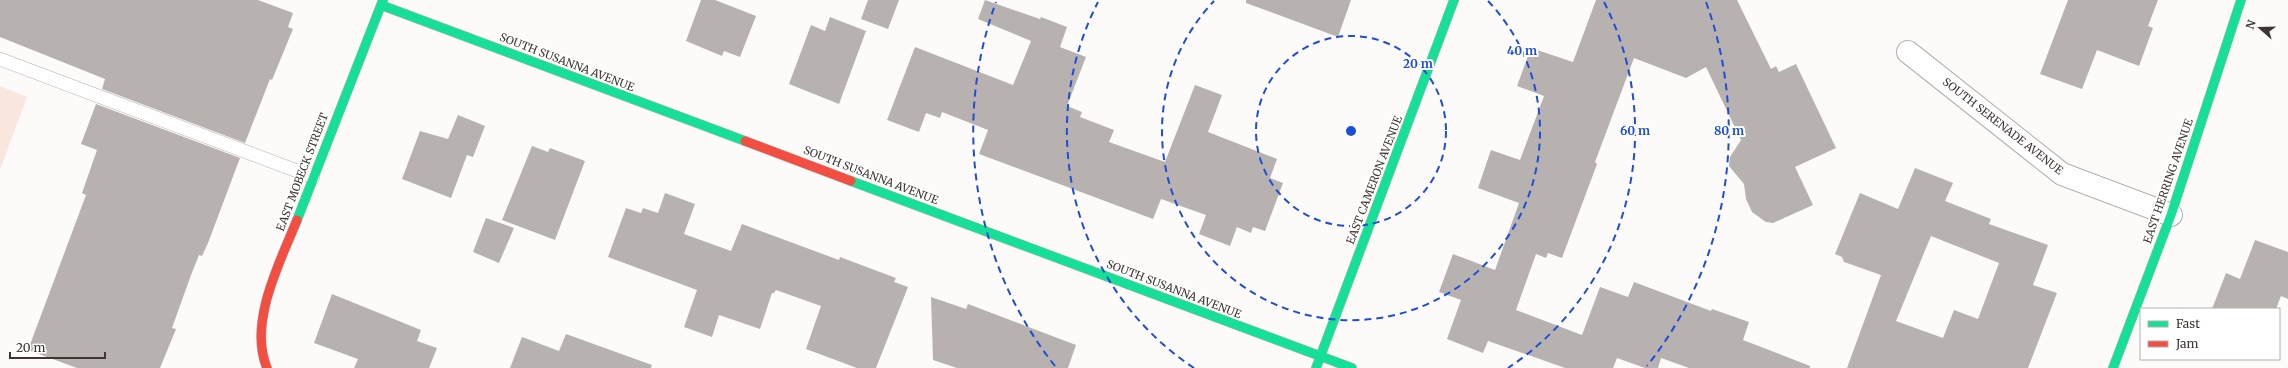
<svg xmlns="http://www.w3.org/2000/svg" width="2288" height="368" font-family="Merriweather,serif">
  <style>
    .green { fill: #f9e6df }
    .building { fill: #b7b2b0; fill-rule: evenodd }
    .lines { fill: none; stroke-linecap: round; stroke-linejoin: round }
    .lane-casing { stroke: #b4b0ae; stroke-width: 14 }
    .street-casing { stroke: #b4b0ae; stroke-width: 24 }
    .fast-casing { stroke: #b4b0ae; stroke-width: 10 }
    .jam-casing { stroke: #b4b0ae; stroke-width: 10 }
    .lane { stroke: #fffefe; stroke-width: 13 }
    .street { stroke: #fffefe; stroke-width: 22 }
    .fast { stroke: #16e098; stroke-width: 9 }
    .jam { stroke: #f24e42; stroke-width: 9 }
    .ring { fill: none; stroke: #1d4ed8; stroke-width: 2; stroke-dasharray: 7 5 }
    .labels { text-anchor: middle; stroke-width: 4; stroke-linejoin: round; paint-order: stroke }
    .street-label { font-size: 11px; fill: #3f3533; stroke: #fff }
    .centre { fill: #1d4ed8; stroke: #fff; stroke-width: 2 }
    .ring-label { font-size: 12px; text-anchor: middle; font-weight: bold; fill: #1d4ed8; stroke: #fff; stroke-width: 4; stroke-linejoin: round; paint-order: stroke }
  </style>
  <rect width="100%" height="100%" fill="#fdfbf9"/>
  <!-- green -->
  <path class="green" d="M0,86l27,11 -27,73z"/>
  <!-- building -->
  <path class="building" d="M0,0h258l35,13 -5,14 5,2 -21,51 -2,-1 -25,64 -143,-54 3,-10 -105,-42z
    M701,0h14l41,16 -16,41 -16,-6 -2,5 -36,-15z
    M868,0h31l-11,29 -27,-10z
    M985,0l55,19 1,-2 26,10 -7,20 26,10 -19,49 15,6 -2,5 34,13 -5,12 56,20 30,-77 27,10 -14,37 69,27 -7,19 13,5 -18,48 -12,-4 -2,6 -14,-6 -7,19 -31,-12 7,-19 -45,-16 -8,20 -174,-65 9,-24 -46,-18 -2,6 -14,-5 -7,19 -32,-12 28,-73 98,38 18,-44 -53,-22z
    M1246,0h105l-13,37 -92,-34z
    M1596,0h141l34,69 5,-3 3,6 17,-8 40,84 -41,19 18,38 -40,18 -7,-1 -14,-10 -6,-13 -2,-15 -15,-18 1,-9 11,-17 -35,-73 -20,11 -52,-20 -39,104 2,2 -35,94 -14,-5 -2,5 -10,-4 -20,56 66,25 18,-48 28,10 6,-15 77,29 1,-2 37,13 -6,18 67,26v2h-121l-28,-10 -3,10h-13l-28,-10 -4,10h-48l-77,-27 -5,12 -36,-14 14,-39 -22,-8 14,-38 42,16 24,-67 -41,-15 13,-38 29,10 24,-64 -27,-10 14,-38 42,14z
    M2068,0h90l-10,26 5,2 -14,38 -42,-16 -15,39 -42,-15z
    M830,17l36,14 -27,73 -50,-20 22,-59 14,6z
    M96,104l144,54 -32,85 -6,13 -3,-1 -8,20 -19,53 4,1 -16,39h-83l-49,-18 58,-155 -4,-2 15,-43 -16,-6z
    M458,115l27,11 -12,31 -6,-2 -16,43 -49,-19 18,-48 28,8z
    M532,146l16,6 2,-4 35,13 -30,79 -53,-20z
    M1915,168l38,15 -8,18 46,18 -2,5 59,21 -15,40 24,8 -29,75h-181l34,-93 -37,-13 -2,-5 -7,-3 25,-61 38,16zM1931,236l68,27 -21,56 -24,-9 -11,28 -47,-17z
    M665,193l30,11 -11,30 47,17 11,-27 97,36 1,-3 56,21 -2,4 14,5 -32,81h-19l-51,-19 15,-43 -45,-16 -2,3h-2l-12,36 -41,-14 -7,22 -28,-10 13,-37 -89,-33 18,-49 15,5 2,-5 15,5z
    M486,218l28,10 -15,35 -26,-11z
    M2255,240l33,12v47l-7,-3 -5,13h-64l14,-36 14,6z
    M332,294l89,36 -4,11 20,7 -8,20h-75l4,-9 -44,-16z
    M931,297l35,12 2,-5 108,41 -8,23h-111l-24,-8z
    M566,334l86,31 -1,3h-141l12,-31 37,14z"/>
  <g class="lines">
    <!-- lane casing -->
    <g class="lane-casing">
      <path id="lane" d="M0,59l313,118"/>
    </g>
    <!-- street casing -->
    <g class="street-casing">
      <path id="street" d="M1908,52l154,122 109,41"/>
    </g>
    <!-- fast casing -->
    <g class="fast-casing">
      <path id="fast" d="M381,5l364,136
        M851,181l501,187
        M297,220l86,-220
        M1316,368l138,-368
        M2113,368l58,-153 70,-215"/>
    </g>
    <!-- jam casing -->
    <g class="jam-casing">
      <path id="jam" d="M745,141l106,40
        M267,368c-19,-45 13,-106 30,-148"/>
    </g>
    <!-- lane -->
    <use href="#lane" class="lane"/>
    <!-- street -->
    <use href="#street" class="street"/>
    <!-- fast -->
    <use href="#fast" class="fast"/>
    <!-- jam -->
    <use href="#jam" class="jam"/>
  </g>
  <!-- distance rings -->
  <g class="ring">
    <circle cx="1351" cy="131" r="95"/>
    <path d="M1488 1A189 189 0 1 1 1214 1"/>
    <path d="M1194 368A284 284 0 0 1 1098 2M1604 2A284 284 0 0 1 1508 368"/>
    <path d="M1055 366A378 378 0 0 1 996 2M1706 2A378 378 0 0 1 1647 366"/>
  </g>
  <g class="labels">
    <!-- street labels -->
    <g class="street-label">
      <text transform="translate(567 62) rotate(21)" y="4">SOUTH SUSANNA AVENUE</text>
      <text transform="translate(2003 126) rotate(38)" y="4">SOUTH SERENADE AVENUE</text>
      <text transform="translate(302 172) rotate(-69)" y="4">EAST MOBECK STREET</text>
      <text transform="translate(871 175) rotate(21)" y="4">SOUTH SUSANNA AVENUE</text>
      <text transform="translate(1374 180) rotate(-69)" y="4">EAST CAMERON AVENUE</text>
      <text transform="translate(2168 181) rotate(-71)" y="4">EAST HERRING AVENUE</text>
      <text transform="translate(1174 289) rotate(21)" y="4">SOUTH SUSANNA AVENUE</text>
    </g>
  </g>
  <circle cx="1351" cy="131" r="6" class="centre"/>
  <g class="ring-label">
    <text x="1522" y="55">40 m</text>
    <text x="1418" y="68">20 m</text>
    <text x="1635" y="135">60 m</text>
    <text x="1729" y="135">80 m</text>
  </g>
  <!-- legend -->
  <rect x="2140" y="308" width="140" height="52" fill="#ffffff" stroke="#b2aead"/>
  <rect x="2148" y="321" width="20" height="6" fill="#16e098" stroke="#b2aead"/>
  <text x="2176" y="328" font-size="12" fill="#3f3533">Fast</text>
  <rect x="2148" y="341" width="20" height="6" fill="#f24e42" stroke="#b2aead"/>
  <text x="2176" y="348" font-size="12" fill="#3f3533">Jam</text>
  <!-- north arrow -->
  <g transform="translate(2260 28) rotate(290)" stroke="#ffffff" stroke-width="3" paint-order="stroke">
  <path d="M0-3L7 15L0 10L-7 15Z" fill="#3f3533"/>
  <text y="-6" font-size="11" font-weight="bold" text-anchor="middle" fill="#3f3533">N</text>
  </g>
  <!-- scale -->
  <path d="M10 352v6h95v-6" fill="none" stroke="#3f3533" stroke-width="2"/>
  <text x="16" y="352" font-size="12" fill="#3f3533" stroke="#ffffff" stroke-width="3" paint-order="stroke">20 m</text>
</svg>
